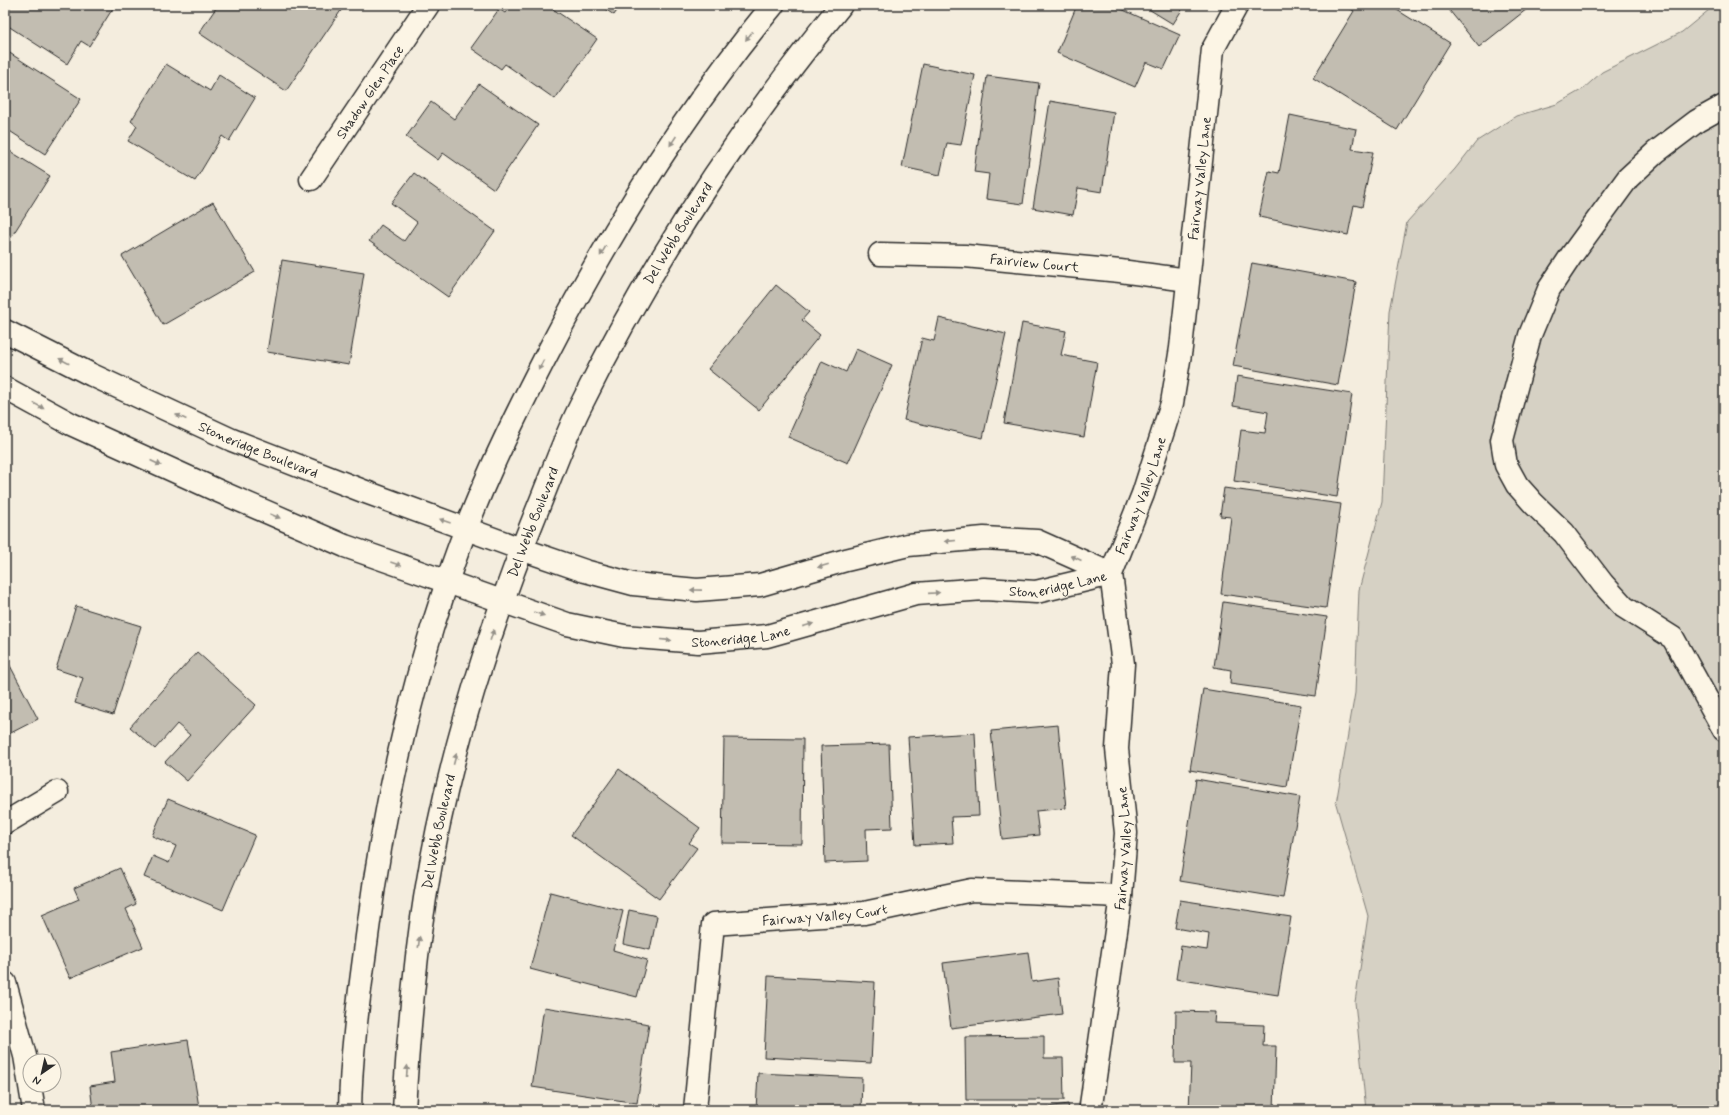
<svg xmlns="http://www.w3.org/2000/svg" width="1729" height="1115" font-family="Mynerve,sans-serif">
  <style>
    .green { fill: #d6d1c4; stroke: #807e78 }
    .building { fill: #c2bdb1; stroke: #2b2b2b }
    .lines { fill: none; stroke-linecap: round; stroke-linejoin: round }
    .minor-casing { stroke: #2b2b2b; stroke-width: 25 }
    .minor { stroke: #fcf5e5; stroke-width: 22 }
    .oneway { fill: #949088 }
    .labels { text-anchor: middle; stroke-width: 3; stroke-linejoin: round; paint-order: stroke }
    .street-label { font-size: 14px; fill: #2b2b2b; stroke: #fcf5e5 }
  </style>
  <rect width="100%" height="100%" fill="#f4edde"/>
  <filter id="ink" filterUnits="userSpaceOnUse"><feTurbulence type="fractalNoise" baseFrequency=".025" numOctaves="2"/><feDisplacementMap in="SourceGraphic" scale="8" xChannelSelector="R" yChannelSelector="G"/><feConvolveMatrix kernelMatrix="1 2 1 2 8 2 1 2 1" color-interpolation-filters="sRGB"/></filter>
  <g filter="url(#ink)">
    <!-- green -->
    <path class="green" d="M1715,5h9v1105h-358l-11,-108 13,-86 -32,-112 19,-111 4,-103 23,-88 8,-191 17,-89 48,-53 22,-28 39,-25 41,-12 26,-15 19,-17 80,-40z"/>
    <!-- building -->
    <path class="building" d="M5,5h110l-26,41 -8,-5 -14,23 -62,-40z
      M218,5h124l2,1 -58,85 -87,-58z
      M511,5h36l50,34 -42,60 -50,-35 -4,5 -30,-21 28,-39 6,4z
      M599,5h22l-7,10z
      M1077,5h35l68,30 -16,34 -18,-7 -11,25 -78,-34z
      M1142,5h43l-12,19z
      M1344,5h45l61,38 -53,87 -84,-52 41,-67z
      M1445,5h87l-53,42z
      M5,50l76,49 -36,55 -40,-26z
      M166,64l44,27 9,-16 36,23 -26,43 -7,-5 -27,45 -67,-40 9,-15 -6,-5z
      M923,64l52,11 -14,70 -14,-2 -7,32 -38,-8z
      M987,76l52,7 -16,121 -37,-5 3,-25 -15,-2z
      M479,84l59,41 -44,64 -51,-36 -5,7 -32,-23 25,-35 23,17z
      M1050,101l64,11 -12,80 -24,-4 -5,27 -40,-7z
      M1290,115l66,14 -4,20 21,3 -11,55 -8,-2 -6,30 -89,-18 10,-46 10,2z
      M5,148l45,28 -45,71z
      M414,173l81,58 -47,66 -79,-56 12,-16 23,16 13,-19 -26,-19z
      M213,202l42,70 -92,53 -41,-69z
      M282,260l82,13 -15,92 -82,-13z
      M1252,263l104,19 -18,103 -105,-19z
      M776,285l33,27 -7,8 18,15 -61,75 -51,-41z
      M939,318l67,16 -23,104 -79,-18 18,-82 12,3z
      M1022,323l44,8 -5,24 36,7 -13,75 -80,-14z
      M856,349l36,16 -44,98 -60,-26 34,-76 24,11z
      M1237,376l115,18 -15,103 -103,-16 7,-51 24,3 3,-21 -35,-6z
      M1224,488l117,16 -15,104 -105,-14 10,-77 -11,-1z
      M1223,602l104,15 -11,79 -86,-12 1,-14 -17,-3z
      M76,606l65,20 -28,89 -38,-12 8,-25 -27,-9z
      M197,652l59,53 -69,76 -22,-19 25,-27 -13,-11 -22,25 -25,-22z
      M5,656l33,63 -33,17z
      M1203,689l98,16 -14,82 -97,-17z
      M1058,725l8,83 -30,3 3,24 -37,4 -11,-108z
      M975,733l4,83 -28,1 2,26 -38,2 -7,-108z
      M724,738l79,1 -1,105 -80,-1z
      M889,744l3,84 -26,1 1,32 -42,2 -4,-117z
      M619,769l81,59 -11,15 8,5 -38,51 -88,-64z
      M1196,779l104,18 -17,101 -103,-17z
      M168,799l87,36 -32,75 -79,-33 9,-21 16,7 7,-17 -24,-10z
      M120,868l16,36 -10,5 17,38 -73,31 -28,-63 37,-16 -5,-11z
      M550,892l73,19 -10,39 34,10 -10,37 -107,-28z
      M1180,900l111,17 -13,78 -102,-16 5,-33 26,4 2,-16 -34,-6z
      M629,910l28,6 -7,34 -27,-6z
      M1028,952l4,30 26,-4 4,36 -111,14 -8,-65z
      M768,976l107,6 -4,81 -107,-6z
      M544,1007l105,17 -12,79 -105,-16z
      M1176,1011l39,1 -1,11 50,2 -1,21h13l-2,64h-85l2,-47h-16z
      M1044,1036v22h19l1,42h-98l-1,-63z
      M188,1040l11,67 -17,3h-89l-3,-24 25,-4 -4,-30z
      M758,1073l104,5 -1,32h-105z
      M1068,1104l1,6h-43z"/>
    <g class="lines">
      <!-- minor casing -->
      <g class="minor-casing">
        <g id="minor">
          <path d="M1724,106l-27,15 -41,31 -28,26 -57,78 -22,33 -19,46 -28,105 4,25 11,20 17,19 30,29 39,51 21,23 49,31 51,92"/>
          <path id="s1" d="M311,179l117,-174"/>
          <path id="s2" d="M880,254l85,2 155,15 68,9"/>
          <path id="s3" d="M5,331l87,44 140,65 131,51 158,58 64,22 48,13 64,6 63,-5 86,-25 62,-15 76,-7 53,3 74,33"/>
          <path id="s4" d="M5,388l66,36 145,66 129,56 222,78 57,12 74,6 69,-6 149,-42 68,-5 52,3 75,-18"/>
          <path d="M5,823l52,-31"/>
          <path d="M5,983l20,73 9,54"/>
          <path d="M350,1110c1,-60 10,-121 18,-181 15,-117 41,-235 79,-347 25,-77 60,-150 97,-222 64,-125 139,-246 229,-355"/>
          <path id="s5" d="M404,1110c4,-71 10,-142 21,-212 21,-131 63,-267 113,-390 14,-34 26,-69 42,-101 71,-144 160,-278 261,-402"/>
          <path id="s6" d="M695,1110l18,-186 151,-11 108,-23 149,6"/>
          <path id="s7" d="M1092,1110l-1,-5 30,-209 5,-63 -9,-84 6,-85 -12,-90 32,-80 29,-91 9,-55 32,-299 24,-44"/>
        </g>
      </g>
      <!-- minor -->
      <use href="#minor" class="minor"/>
    </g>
    <!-- one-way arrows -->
    <defs><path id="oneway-solid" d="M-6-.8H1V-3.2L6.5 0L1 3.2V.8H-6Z"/></defs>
    <g class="oneway">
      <use href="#oneway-solid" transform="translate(749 36) rotate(128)"/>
      <use href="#oneway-solid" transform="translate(673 141) rotate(124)"/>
      <use href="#oneway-solid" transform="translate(603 251) rotate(120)"/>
      <use href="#oneway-solid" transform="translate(64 361) rotate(-153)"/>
      <use href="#oneway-solid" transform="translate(541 365) rotate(117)"/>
      <use href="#oneway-solid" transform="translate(39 406) rotate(29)"/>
      <use href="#oneway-solid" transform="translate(181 417) rotate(-155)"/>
      <use href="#oneway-solid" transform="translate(156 463) rotate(25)"/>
      <use href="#oneway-solid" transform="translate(275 516) rotate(23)"/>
      <use href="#oneway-solid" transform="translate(445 521) rotate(-160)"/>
      <use href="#oneway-solid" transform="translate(950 541) rotate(175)"/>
      <use href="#oneway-solid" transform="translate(1076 558) rotate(-156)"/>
      <use href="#oneway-solid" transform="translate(396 564) rotate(19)"/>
      <use href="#oneway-solid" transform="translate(823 566) rotate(164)"/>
      <use href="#oneway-solid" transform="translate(696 590) rotate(-179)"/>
      <use href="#oneway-solid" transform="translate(934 593) rotate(-4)"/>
      <use href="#oneway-solid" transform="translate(539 614) rotate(19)"/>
      <use href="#oneway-solid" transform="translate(808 625) rotate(-16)"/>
      <use href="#oneway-solid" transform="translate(492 635) rotate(-72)"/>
      <use href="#oneway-solid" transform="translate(666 640) rotate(5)"/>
      <use href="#oneway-solid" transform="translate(455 759) rotate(-75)"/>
      <use href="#oneway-solid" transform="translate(419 942) rotate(-83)"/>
      <use href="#oneway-solid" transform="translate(407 1071) rotate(-85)"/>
    </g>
  </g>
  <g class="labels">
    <!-- street labels -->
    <g class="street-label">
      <text dy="5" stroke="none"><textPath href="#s1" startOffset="105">Shadow Glen Place</textPath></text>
      <text dy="5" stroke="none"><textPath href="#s7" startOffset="948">Fairway Valley Lane</textPath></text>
      <text dy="5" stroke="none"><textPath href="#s5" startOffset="929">Del Webb Boulevard</textPath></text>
      <text dy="5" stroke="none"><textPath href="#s2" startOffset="155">Fairview Court</textPath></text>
      <text dy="5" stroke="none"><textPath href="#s3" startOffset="280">Stoneridge Boulevard</textPath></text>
      <text dy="5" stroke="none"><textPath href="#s7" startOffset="624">Fairway Valley Lane</textPath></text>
      <text dy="5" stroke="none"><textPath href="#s5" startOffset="605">Del Webb Boulevard</textPath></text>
      <text dy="5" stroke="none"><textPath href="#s4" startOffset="1110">Stoneridge Lane</textPath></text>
      <text dy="5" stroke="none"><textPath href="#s4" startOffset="786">Stoneridge Lane</textPath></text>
      <text dy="5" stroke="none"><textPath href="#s5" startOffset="281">Del Webb Boulevard</textPath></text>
      <text dy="5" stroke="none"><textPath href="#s7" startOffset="264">Fairway Valley Lane</textPath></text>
      <text dy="5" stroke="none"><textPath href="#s6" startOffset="299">Fairway Valley Court</textPath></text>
    </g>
  </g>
  <!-- margin -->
  <rect width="1729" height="1115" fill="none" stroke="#fcf5e5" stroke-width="20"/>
  <rect x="10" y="10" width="1709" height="1095" fill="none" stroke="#2b2b2b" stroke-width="1.5" filter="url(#ink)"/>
  <!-- north arrow -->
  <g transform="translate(42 1073) rotate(214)"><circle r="19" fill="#fcf5e5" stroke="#a8a49b"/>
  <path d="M0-3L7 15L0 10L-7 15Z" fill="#2b2b2b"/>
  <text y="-6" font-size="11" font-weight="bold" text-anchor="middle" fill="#2b2b2b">N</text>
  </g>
</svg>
